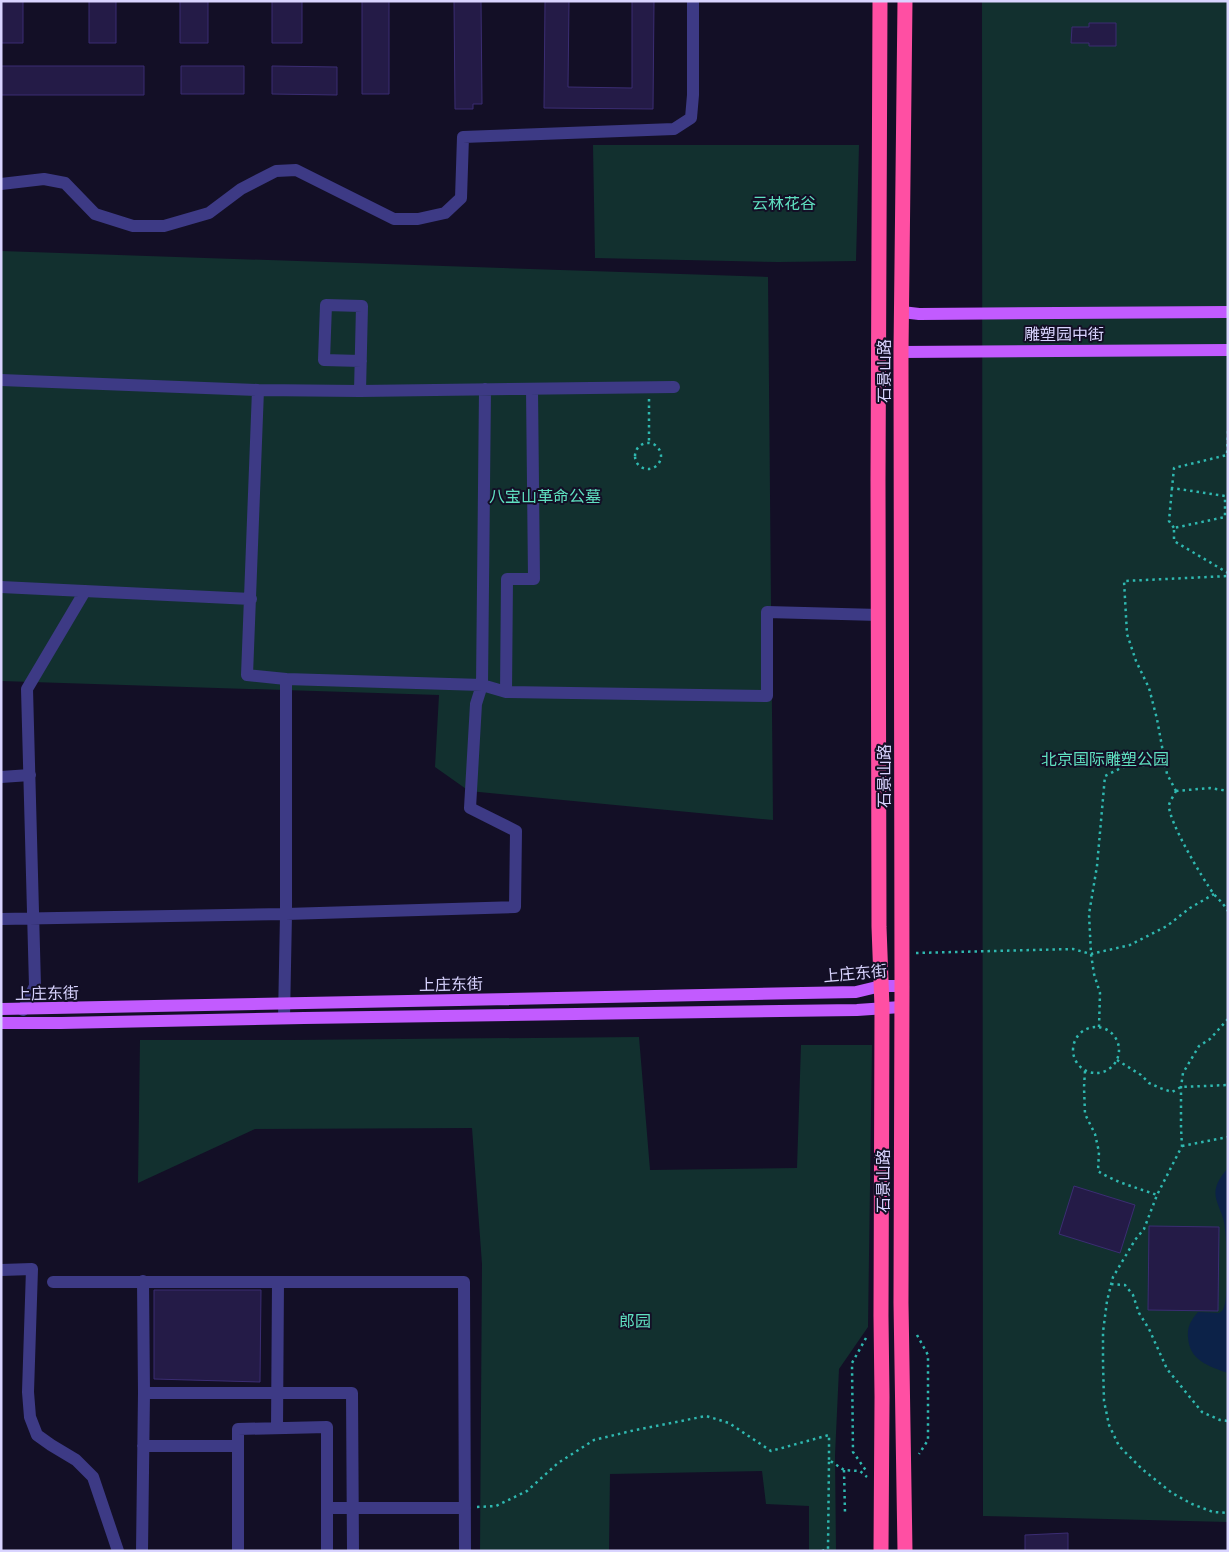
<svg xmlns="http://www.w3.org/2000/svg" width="1229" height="1552" font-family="Montserrat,'Noto Sans SC',sans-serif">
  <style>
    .green { fill: #12302f }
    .water { fill: #0c2248 }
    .building { fill: #241b47; stroke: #3b2d73 }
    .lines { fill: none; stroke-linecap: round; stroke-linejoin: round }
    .path { stroke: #2fb8b0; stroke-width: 2.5; stroke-dasharray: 2.5 4; stroke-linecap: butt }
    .minor { stroke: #3d3a85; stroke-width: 12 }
    .major { stroke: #c25bff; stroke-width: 12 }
    .highway { stroke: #ff4fa3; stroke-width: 15 }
    .labels { text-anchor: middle; stroke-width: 4; stroke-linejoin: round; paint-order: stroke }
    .park-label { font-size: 16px; fill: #5fe0c0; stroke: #130f26 }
    .street-label { font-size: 16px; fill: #d9d4ff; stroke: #130f26 }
  </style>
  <rect width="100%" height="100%" fill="#130f26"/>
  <!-- green -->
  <path class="green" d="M982,1h246v1521l-245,-6z
    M593,145h266l-3,116 -78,1 -183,-4z
    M1,251l767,26 5,543 -304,-29 -34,-24 4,-72 -438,-14z
    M639,1037l11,133 147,-2 4,-123h71l-4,282 -29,42 -4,86 1,96h-27v-45l-43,-2 -4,-33 -152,3 -1,77h-129l2,-287 -10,-136 -217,1 -117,54 2,-143h151z"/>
  <!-- water -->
  <path class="water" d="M1228,1168v205c-20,-7 -39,-13 -40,-36 -1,-10 3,-17 10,-25l21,1c3,-2 4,-3 5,-6 5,-13 3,-70 0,-85 -2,-11 -11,-23 -8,-34 2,-8 7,-14 12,-20z"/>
  <!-- building -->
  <path class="building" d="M1,1h22v42h-22z
    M89,1h27v42h-27z
    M180,1h28v42h-28z
    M272,1h30v42h-30z
    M362,1h27v93h-27z
    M454,1h27l1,103h-9v5h-18z
    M545,1h24l-1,86 64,1v-87h22l-1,108 -109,-1z
    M1089,23h27v23h-27v-3h-18l1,-16h17z
    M1,66h143v29h-143z
    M181,66h63v28h-63z
    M272,66l65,1v28l-65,-1z
    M1074,1186l61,19 -15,48 -61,-19z
    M1149,1226l70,1 -1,84 -70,-1z
    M154,1290h107l-1,92 -106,-3z
    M1068,1533v18h-43v-16z"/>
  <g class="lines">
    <!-- path -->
    <path class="path" d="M649,399v44
      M1228,431l-1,24 -53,13 -2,20 53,8v21l-51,11v13l54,32
      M635 456a13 13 0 1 1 26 0a13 13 0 1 1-26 0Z
      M1172,488l-3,33 5,7
      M1176,791l-9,-17 -10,-55 -8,-31 -13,-27 -9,-27 -3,-53 104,-5
      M1176,791c-2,4 -6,10 -7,14 -1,16 34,74 44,88 6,7 10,10 15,18
      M1176,791l34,-3 18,3
      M916,953l157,-4 18,5 39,-9 37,-19 23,-18 24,-14
      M1228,1019l-18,20 -11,7 -16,27 -2,14v41l1,18 -25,49 -13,34 -9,11 -22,37 -6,24 -4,31v31l1,38 5,24 10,21 23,23 30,24 20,11 21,8 15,1
      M1099,1027l1,-34 -6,-19 -3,-20 -2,-40 8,-48 8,-90 18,-9 42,-4
      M1073 1050a23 23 0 1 1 46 0a23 23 0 1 1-46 0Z
      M1117,1060l24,15 8,8 11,5 12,4 9,-5 47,-2
      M1085,1071l-1,16 1,27 10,20 4,18 -1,19c16,11 40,17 59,24
      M1182,1146l46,-9
      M1111,1284l14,1 8,10 6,18 10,16 18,40 35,43 18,8 8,1
      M917,1335l11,20v85l-9,14
      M866,1338l-14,25 1,89 14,20
      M844,1470l1,43
      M477,1507l19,-1 31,-15 31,-28 36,-23 37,-9 75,-15 23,7 42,28 58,-16v25
      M822,1551l6,-2 1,-89 15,10 16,1 7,6"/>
    <!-- minor -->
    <path class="minor" d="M1,184l43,-5 21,4 30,31 38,12h31l45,-13 32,-24 35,-18 20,-1 98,49h24l27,-6 16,-15 2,-61 211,-8 17,-11 2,-23v-94
      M1,380l257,10 102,1 314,-4
      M485,389l-3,296 24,7 1,-113h27l-2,-190
      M258,390l-11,285 39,4v235l-2,104
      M360,391l2,-85 -36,-1 -2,55 37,1
      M1,587l250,12
      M506,692l261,4v-84l112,3
      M1,777l29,-2
      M1,919l285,-5 229,-7 1,-76 -46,-23 6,-104 6,-19 -196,-6
      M23,1010l12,-24 -8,-297 58,-98
      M1,1270l31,-1 -4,123 2,25 7,18 14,10 25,15 17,17 25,74
      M53,1282h411l1,269
      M144,1393h208l1,158
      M277,1428l1,-146
      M143,1446h95
      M327,1508h138
      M142,1551l2,-158 -1,-112
      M238,1551v-122l89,-2v124"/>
    <!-- major -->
    <path class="major" d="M902,312l17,2 309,-2
      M901,352l327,-2
      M1,1009l855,-17 25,-6h21
      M1,1023h60l243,-5 553,-8 44,-3"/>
    <!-- highway -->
    <path class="highway" d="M880,1l-2,480 1,446 3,80 -1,309 1,81 -1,154
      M905,1l-4,351 1,634 -1,317 4,248"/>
  </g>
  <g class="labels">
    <!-- park labels -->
    <g class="park-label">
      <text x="784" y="209">云林花谷</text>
      <text x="545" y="502">八宝山革命公墓</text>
      <text x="1105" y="765">北京国际雕塑公园</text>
      <text x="635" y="1327">郎园</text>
    </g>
    <!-- street labels -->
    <g class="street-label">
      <text x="1064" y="340">雕塑园中街</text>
      <text transform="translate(884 371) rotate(-90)" y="6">石景山路</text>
      <text transform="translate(884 776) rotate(-90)" y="6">石景山路</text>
      <text transform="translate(855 973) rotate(-5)" y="6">上庄东街</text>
      <text transform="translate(451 984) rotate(-1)" y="6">上庄东街</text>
      <text transform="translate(47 993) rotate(-1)" y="6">上庄东街</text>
      <text transform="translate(883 1181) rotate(-90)" y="6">石景山路</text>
    </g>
  </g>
  <!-- border -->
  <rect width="1229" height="1552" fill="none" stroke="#d9d4ff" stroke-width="5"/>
</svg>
